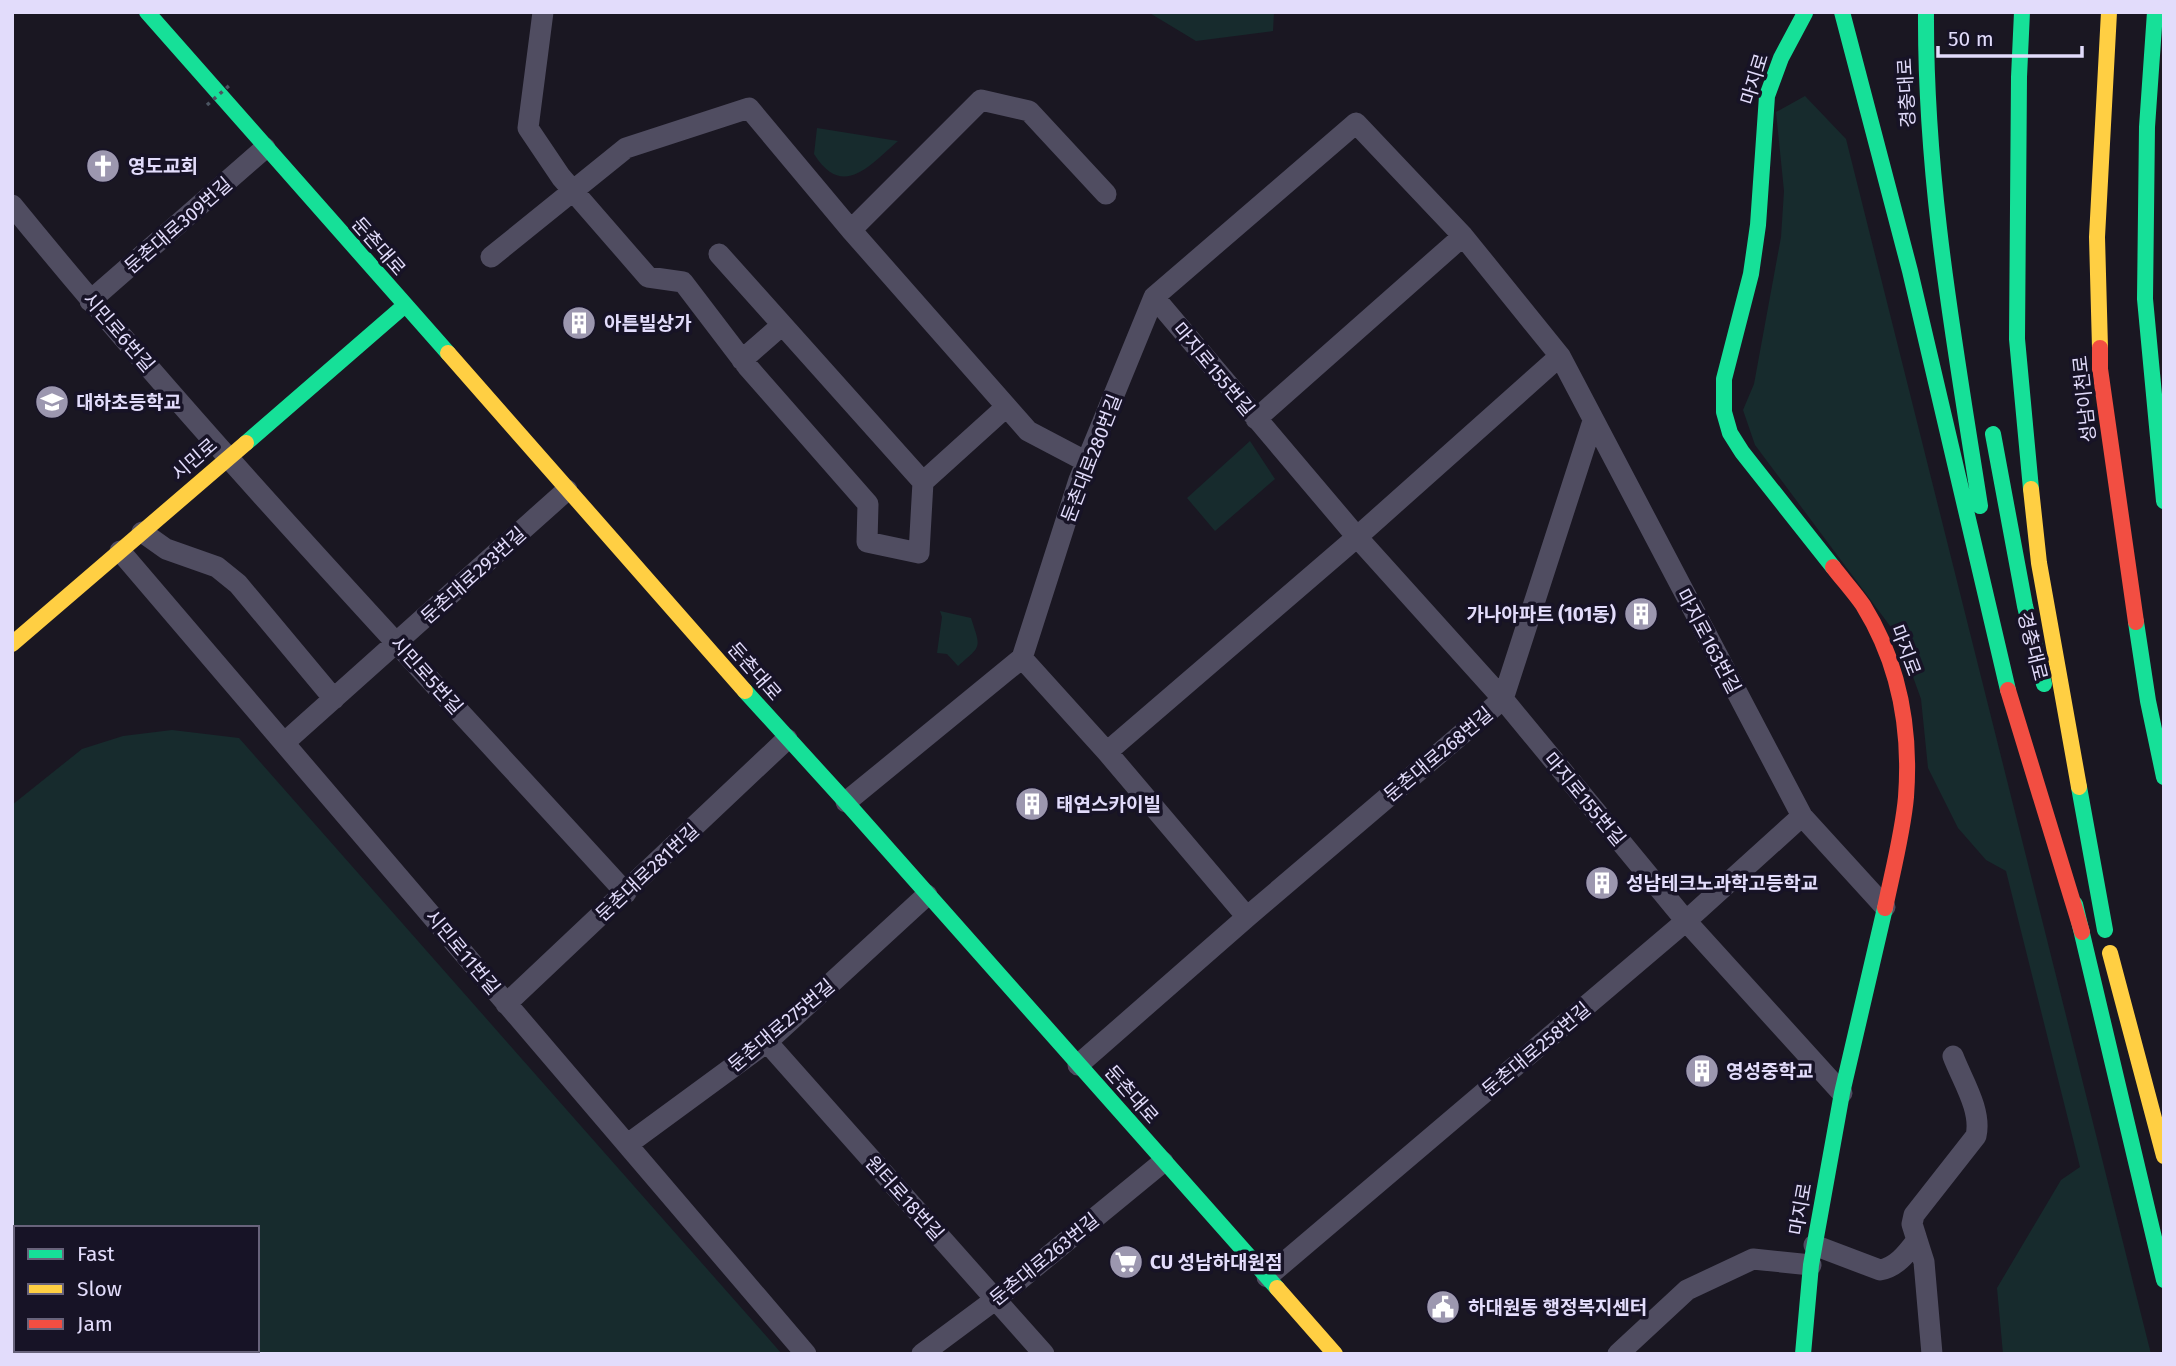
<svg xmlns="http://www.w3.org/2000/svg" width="2176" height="1366" font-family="'Fira Sans','Noto Sans KR',sans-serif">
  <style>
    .green { fill: #172b2d; fill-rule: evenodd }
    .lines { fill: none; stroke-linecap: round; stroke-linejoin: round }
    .street { stroke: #504d61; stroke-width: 21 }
    .fast { stroke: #16e098; stroke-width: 16 }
    .slow { stroke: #ffcf43; stroke-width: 16 }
    .jam { stroke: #f24e42; stroke-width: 16 }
    .path-bridge { stroke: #4b5461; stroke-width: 3.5; stroke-dasharray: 3.5 5; stroke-linecap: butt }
    .labels { text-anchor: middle; stroke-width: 7; stroke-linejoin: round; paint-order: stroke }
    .street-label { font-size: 19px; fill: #e2dcfb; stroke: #171326 }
    .poi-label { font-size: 19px; font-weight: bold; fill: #e2dcfb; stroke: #171326; text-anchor: start }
  </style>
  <rect width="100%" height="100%" fill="#1a1722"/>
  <!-- green -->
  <path class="green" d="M1148,12h126l-1,19 -77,10z
    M1805,96l41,43 305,1215h-148l-6,-66 64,-108 19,-13 -74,-296 -20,-11 -28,-32 -30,-60 -7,-69 -22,-61 -144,-193 -12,-35 11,-26 27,-147 3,-46 -8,-79z
    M817,128l81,13c-28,24 -55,59 -84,13z
    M1250,441l25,38 -60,52 -28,-33z
    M940,611l31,7c10,31 11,27 -13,48l-11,-12 -10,-1 5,-36z
    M172,730l67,8 543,616h-770v-549l70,-56 41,-13zM16,1228h241v122h-241z"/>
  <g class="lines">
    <!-- street -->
    <path class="street" d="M543,12l-15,116 33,49 87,100 35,5 64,84 121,138 -1,38 52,11 4,-71
      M12,205c194,238 407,461 614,688
      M719,254l204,228 83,-75
      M491,257l135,-109 123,-40 102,122
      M1154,297l203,240 146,162 183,222 156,172
      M90,301l175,-153
      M742,360l40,-35
      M1256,419l207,-183
      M1087,462l-59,-31 -177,-201 130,-130 48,11 77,83
      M142,532l24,17 51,18 21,17 96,115
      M120,551l686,803
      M1022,658l85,94 140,165
      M284,743l283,-253
      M1107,752l250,-215 203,-181
      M846,802l176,-144 57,-178 75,-183 202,-174 107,113 97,120 242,460 83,91
      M506,1004l281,-265
      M767,1042l277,312
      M1078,1065l169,-148 256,-218 90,-278
      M628,1144l139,-102 160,-147
      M1917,1240l7,22 8,92
      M1814,1245l66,25c17,-3 27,-17 37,-30l-5,-16 2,-9 62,-79c6,-26 -14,-56 -23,-80
      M1267,1277l419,-356 116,-105
      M922,1354l74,-55 167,-137
      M1618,1354l69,-64 66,-31 58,6"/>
    <!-- fast -->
    <path class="fast" d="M147,12l301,341
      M1842,12l68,259 98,419
      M1926,12c-1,170 28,327 54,494
      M2022,12l-3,65 -2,262 14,150
      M2155,12l-8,115 -2,172 19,202
      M1805,13l-24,45 -14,38 -9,129 -7,49 -27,105v33l6,21 12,19 91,115
      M1993,434l32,172 19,78
      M246,443l158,-137
      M2136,622l12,79 16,76
      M745,691l101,111 431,486
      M2079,787l26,143
      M2075,904l89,376
      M1803,1354l8,-89 31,-172 43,-185"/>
    <!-- slow -->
    <path class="slow" d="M2100,348l-3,-111 12,-225
      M448,353l297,338
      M2031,489l8,74 40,224
      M12,644l234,-201
      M2110,953l54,203
      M1277,1288l58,66"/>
    <!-- jam -->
    <path class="jam" d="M2100,348v21l36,253
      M1833,567c10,13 21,25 30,38 36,58 48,125 43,192 -3,35 -14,77 -21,111
      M2008,690l74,242"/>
    <!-- path-bridge -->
    <path class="path-bridge" d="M207,105l24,-21"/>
  </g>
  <!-- icons -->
  <defs>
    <g id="church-disc" transform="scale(1.75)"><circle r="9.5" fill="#9c97af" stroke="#171326"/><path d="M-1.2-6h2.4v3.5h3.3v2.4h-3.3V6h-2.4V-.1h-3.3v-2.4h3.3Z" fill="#fff"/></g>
    <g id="building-disc" transform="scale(1.75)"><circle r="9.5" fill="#9c97af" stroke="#171326"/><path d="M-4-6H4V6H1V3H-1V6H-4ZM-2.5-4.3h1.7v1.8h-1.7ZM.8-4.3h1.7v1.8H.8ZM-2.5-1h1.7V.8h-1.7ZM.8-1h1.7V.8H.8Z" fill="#fff"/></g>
    <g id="school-disc" transform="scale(1.75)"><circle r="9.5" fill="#9c97af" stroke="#171326"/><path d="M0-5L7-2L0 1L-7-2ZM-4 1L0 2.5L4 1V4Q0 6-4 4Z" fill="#fff"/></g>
    <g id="supermarket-disc" transform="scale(1.75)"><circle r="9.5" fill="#9c97af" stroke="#171326"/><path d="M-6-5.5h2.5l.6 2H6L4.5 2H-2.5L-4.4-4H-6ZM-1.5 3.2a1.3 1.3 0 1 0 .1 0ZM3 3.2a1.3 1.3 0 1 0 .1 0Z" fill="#fff"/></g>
    <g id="civic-disc" transform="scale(1.75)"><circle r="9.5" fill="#9c97af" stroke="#171326"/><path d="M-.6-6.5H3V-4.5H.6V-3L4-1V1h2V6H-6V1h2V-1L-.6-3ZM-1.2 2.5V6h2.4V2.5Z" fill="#fff"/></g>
  </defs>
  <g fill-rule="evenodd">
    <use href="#church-disc" x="103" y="166"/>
    <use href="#building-disc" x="579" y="323"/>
    <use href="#school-disc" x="52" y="402"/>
    <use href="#building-disc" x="1641" y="614"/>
    <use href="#building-disc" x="1032" y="804"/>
    <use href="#building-disc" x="1602" y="883"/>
    <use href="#building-disc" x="1702" y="1071"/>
    <use href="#supermarket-disc" x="1126" y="1262"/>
    <use href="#civic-disc" x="1443" y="1307"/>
  </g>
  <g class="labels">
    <!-- street labels -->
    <g class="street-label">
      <text transform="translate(1754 79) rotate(-73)" y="7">마지로</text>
      <text transform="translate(1906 93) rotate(-93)" y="7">경충대로</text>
      <text transform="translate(178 225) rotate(-41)" y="7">둔촌대로309번길</text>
      <text transform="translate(379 246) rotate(49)" y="7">둔촌대로</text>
      <text transform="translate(119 332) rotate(49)" y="7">시민로6번길</text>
      <text transform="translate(1214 369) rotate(50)" y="7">마지로155번길</text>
      <text transform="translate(2084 399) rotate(-96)" y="7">성남이천로</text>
      <text transform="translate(1091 458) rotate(-69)" y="7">둔촌대로280번길</text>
      <text transform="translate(194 459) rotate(-41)" y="7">시민로</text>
      <text transform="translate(473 575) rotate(-42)" y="7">둔촌대로293번길</text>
      <text transform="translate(1709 641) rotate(62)" y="7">마지로163번길</text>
      <text transform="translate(2033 646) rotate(76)" y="7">경충대로</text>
      <text transform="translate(1906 650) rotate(69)" y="7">마지로</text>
      <text transform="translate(755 671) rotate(49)" y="7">둔촌대로</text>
      <text transform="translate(427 675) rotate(48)" y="7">시민로5번길</text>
      <text transform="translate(1438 754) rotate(-40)" y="7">둔촌대로268번길</text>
      <text transform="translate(1585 799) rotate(50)" y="7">마지로155번길</text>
      <text transform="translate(647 872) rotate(-43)" y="7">둔촌대로281번길</text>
      <text transform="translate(463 952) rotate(50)" y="7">시민로11번길</text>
      <text transform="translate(781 1025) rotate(-40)" y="7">둔촌대로275번길</text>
      <text transform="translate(1536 1049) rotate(-40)" y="7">둔촌대로258번길</text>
      <text transform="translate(1132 1094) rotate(49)" y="7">둔촌대로</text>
      <text transform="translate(905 1198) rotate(48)" y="7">원터로18번길</text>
      <text transform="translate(1800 1209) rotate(-80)" y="7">마지로</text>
      <text transform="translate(1044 1259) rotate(-39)" y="7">둔촌대로263번길</text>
    </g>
    <!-- poi labels -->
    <g class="poi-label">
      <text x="128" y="173">영도교회</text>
      <text x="604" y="330">아튼빌상가</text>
      <text x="76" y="409">대하초등학교</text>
      <text x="1616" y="621" text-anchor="end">가나아파트 (101동)</text>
      <text x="1056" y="811">태연스카이빌</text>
      <text x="1626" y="890">성남테크노과학고등학교</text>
      <text x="1726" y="1078">영성중학교</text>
      <text x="1150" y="1269">CU 성남하대원점</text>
      <text x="1468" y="1314">하대원동 행정복지센터</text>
    </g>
  </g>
  <!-- border -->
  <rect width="2176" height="1366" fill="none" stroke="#e2dcfb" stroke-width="28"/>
  <!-- legend -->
  <rect x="14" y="1226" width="245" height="126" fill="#171326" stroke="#68637b" stroke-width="2"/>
  <rect x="28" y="1249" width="35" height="10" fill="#16e098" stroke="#68637b" stroke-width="2"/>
  <text x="77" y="1261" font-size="21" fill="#e2dcfb">Fast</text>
  <rect x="28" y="1284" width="35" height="10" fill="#ffcf43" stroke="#68637b" stroke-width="2"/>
  <text x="77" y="1296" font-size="21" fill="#e2dcfb">Slow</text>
  <rect x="28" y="1319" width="35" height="10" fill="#f24e42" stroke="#68637b" stroke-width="2"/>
  <text x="77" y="1331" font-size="21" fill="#e2dcfb">Jam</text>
  <!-- scale -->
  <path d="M1938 46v10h144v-10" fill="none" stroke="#e2dcfb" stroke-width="3.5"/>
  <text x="1948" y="46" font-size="21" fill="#e2dcfb" stroke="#171326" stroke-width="5" paint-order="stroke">50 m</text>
</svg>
